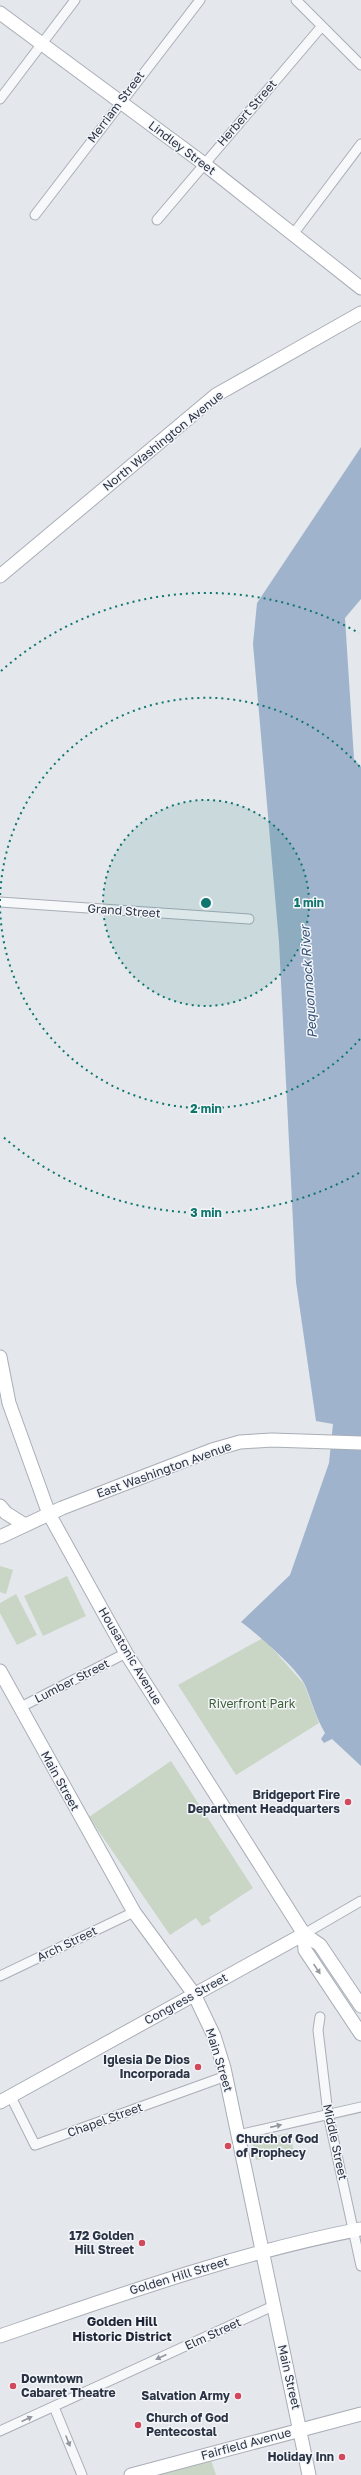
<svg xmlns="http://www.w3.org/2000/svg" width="361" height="2475" font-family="'Golos Text',sans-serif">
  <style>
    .green { fill: #c9d6c5 }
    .water { fill: #9fb4cc }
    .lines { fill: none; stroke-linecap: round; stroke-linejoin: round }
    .street-casing { stroke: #a9aeb7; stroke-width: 11 }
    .secondary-casing { stroke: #a9aeb7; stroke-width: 15 }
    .street { stroke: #f7f8fa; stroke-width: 9 }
    .secondary { stroke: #fff; stroke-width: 13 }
    .oneway { fill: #959aa2 }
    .oneway2 { fill: #9196a0 }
    .ring { fill: none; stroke: #0f766e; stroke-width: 2; stroke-dasharray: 2 4 }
    .poi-dot { fill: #d1495b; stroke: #f4f6f9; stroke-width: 1.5 }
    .labels { text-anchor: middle; stroke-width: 3; stroke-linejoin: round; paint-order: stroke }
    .street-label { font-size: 12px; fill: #2b3445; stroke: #f4f6f9 }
    .park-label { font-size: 12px; fill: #3f6138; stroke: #f4f6f9 }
    .poi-label { font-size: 12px; font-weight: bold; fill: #2b3445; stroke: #f4f6f9; text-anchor: end }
    .water-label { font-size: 13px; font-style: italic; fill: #34527a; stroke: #f4f6f9 }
    .neighbourhood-label { font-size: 13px; font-weight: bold; fill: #1d2536; stroke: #f4f6f9 }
    .centre { fill: #0f766e; stroke: #f4f6f9; stroke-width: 2 }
    .ring-label { font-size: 12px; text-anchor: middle; font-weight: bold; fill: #0f766e; stroke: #f4f6f9; stroke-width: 3; stroke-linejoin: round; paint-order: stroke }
  </style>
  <rect width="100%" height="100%" fill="#e4e7ec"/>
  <!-- green -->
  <path class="green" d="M0,1566l13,4 -7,24 -6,-2z
    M67,1576l19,40 -43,20 -19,-40z
    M16,1594l21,41 -20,10 -17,-32v-10z
    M263,1638l41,46 15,39 -83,52 -58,-90z
    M171,1761l82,127 -44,29 2,4 -9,5 -6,-8 -26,17 -81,-118z
    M290,2133l4,19 -38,8 -4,-20z
    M211,2460l5,15h-58z"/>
  <!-- water -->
  <path class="water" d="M361,447v152l-16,19 9,141 7,8v999l-29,-27 -8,4 -3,-4 4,-6c-9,-15 -13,-31 -20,-48 -7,-16 -49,-52 -64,-63l49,-47 39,-112 4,-39 -17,-3 -20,-139 -17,-340 -26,-298 4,-41z"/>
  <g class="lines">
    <!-- street casing -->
    <g class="street-casing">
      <path id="street" d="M296,0l65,65
        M0,99l75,-99
        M35,215l165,-215
        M157,220l165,-194
        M294,233l67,-89
        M0,902l249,17
        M19,1708l107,-55
        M304,1934l57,-33
        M0,1976l134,-64
        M320,2017l-2,13 10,84 33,152
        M11,2097l24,48 191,-69
        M238,2135l123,-28
        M54,2407l28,68
        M0,2431l273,-125"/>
    </g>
    <!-- secondary casing -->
    <g class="secondary-casing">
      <path id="secondary" d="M0,13l203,150 158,125
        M0,576l216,-181 145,-82
        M0,1357l9,46 40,111 77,139 178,281 16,11 41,61
        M0,1506l6,7 19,12
        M0,1537l62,-29 150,-58 28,-8 32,-2 89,3
        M0,1671l134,241 60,82 20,42 10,32 85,407
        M304,1934l1,16 56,84
        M0,2102l304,-168
        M0,2336c119,-41 237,-83 361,-107
        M131,2475l230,-61"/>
    </g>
    <!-- street -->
    <use href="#street" class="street"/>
    <!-- secondary -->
    <use href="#secondary" class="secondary"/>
  </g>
  <!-- one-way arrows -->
  <defs><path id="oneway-solid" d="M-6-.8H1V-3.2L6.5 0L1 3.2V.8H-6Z"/></defs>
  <use class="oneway" href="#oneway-solid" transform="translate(317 1969) rotate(56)"/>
  <g class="oneway2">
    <use href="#oneway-solid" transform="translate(276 2126) rotate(-13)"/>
    <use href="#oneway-solid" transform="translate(161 2357) rotate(155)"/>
    <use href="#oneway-solid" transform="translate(27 2419) rotate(-25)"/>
    <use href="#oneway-solid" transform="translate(68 2441) rotate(68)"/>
  </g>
  <!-- distance rings -->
  <circle cx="206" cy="903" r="103" fill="#0f766e" fill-opacity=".12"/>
  <g class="ring">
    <circle cx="206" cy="903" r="103"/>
    <path d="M360 1039A206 206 0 0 1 0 905M0 901A206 206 0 0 1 360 767"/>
    <path d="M359 1173A310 310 0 0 1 1 1135M1 671A310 310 0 0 1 359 633"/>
  </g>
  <!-- markers -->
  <g class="poi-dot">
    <circle cx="348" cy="1802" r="4"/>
    <circle cx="198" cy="2067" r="4"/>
    <circle cx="228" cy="2146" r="4"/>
    <circle cx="142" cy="2243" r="4"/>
    <circle cx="13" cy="2386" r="4"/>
    <circle cx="238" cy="2396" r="4"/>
    <circle cx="138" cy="2425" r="4"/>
    <circle cx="342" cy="2457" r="4"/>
  </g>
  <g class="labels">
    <!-- street labels -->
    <g class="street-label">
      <text transform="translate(116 107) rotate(-53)" y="4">Merriam Street</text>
      <text transform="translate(247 113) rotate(-49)" y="4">Herbert Street</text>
      <text transform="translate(182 148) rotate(37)" y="4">Lindley Street</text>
      <text transform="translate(163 441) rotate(-39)" y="4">North Washington Avenue</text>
      <text transform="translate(124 911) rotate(4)" y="4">Grand Street</text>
      <text transform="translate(164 1470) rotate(-20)" y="4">East Washington Avenue</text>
      <text transform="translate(130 1656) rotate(59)" y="4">Housatonic Avenue</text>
      <text transform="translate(72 1681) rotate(-27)" y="4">Lumber Street</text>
      <text transform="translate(60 1781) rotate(61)" y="4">Main Street</text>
      <text transform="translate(67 1944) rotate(-26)" y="4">Arch Street</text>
      <text transform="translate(186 1999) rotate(-29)" y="4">Congress Street</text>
      <text transform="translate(219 2060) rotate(73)" y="4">Main Street</text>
      <text transform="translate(105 2120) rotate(-20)" y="4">Chapel Street</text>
      <text transform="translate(335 2142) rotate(78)" y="4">Middle Street</text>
      <text transform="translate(179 2276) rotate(-17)" y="4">Golden Hill Street</text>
      <text transform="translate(213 2334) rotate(-25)" y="4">Elm Street</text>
      <text transform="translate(289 2377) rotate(77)" y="4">Main Street</text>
      <text transform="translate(246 2444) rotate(-15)" y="4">Fairfield Avenue</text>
    </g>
    <!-- park labels -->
    <g class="park-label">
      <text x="252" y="1708">Riverfront Park</text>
    </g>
    <!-- poi labels -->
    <g class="poi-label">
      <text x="340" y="1799">Bridgeport Fire<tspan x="340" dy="14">Department Headquarters</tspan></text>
      <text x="190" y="2064">Iglesia De Dios<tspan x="190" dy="14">Incorporada</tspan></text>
      <text x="236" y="2143" text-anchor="start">Church of God<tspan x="236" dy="14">of Prophecy</tspan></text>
      <text x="134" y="2240">172 Golden<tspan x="134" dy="14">Hill Street</tspan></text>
      <text x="21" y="2383" text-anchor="start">Downtown<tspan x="21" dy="14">Cabaret Theatre</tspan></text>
      <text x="230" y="2400">Salvation Army</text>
      <text x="146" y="2422" text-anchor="start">Church of God<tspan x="146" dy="14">Pentecostal</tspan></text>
      <text x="334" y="2461">Holiday Inn</text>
    </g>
    <!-- water labels -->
    <g class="water-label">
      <text transform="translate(308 982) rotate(-94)" y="5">Pequonnock River</text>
    </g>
    <!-- neighbourhood labels -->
    <g class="neighbourhood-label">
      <text x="122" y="2326">Golden Hill<tspan x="122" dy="15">Historic District</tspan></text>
    </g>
  </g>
  <circle cx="206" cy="903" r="6" class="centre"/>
  <g class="ring-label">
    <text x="309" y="907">1 min</text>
    <text x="206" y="1113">2 min</text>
    <text x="206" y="1217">3 min</text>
  </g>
</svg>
